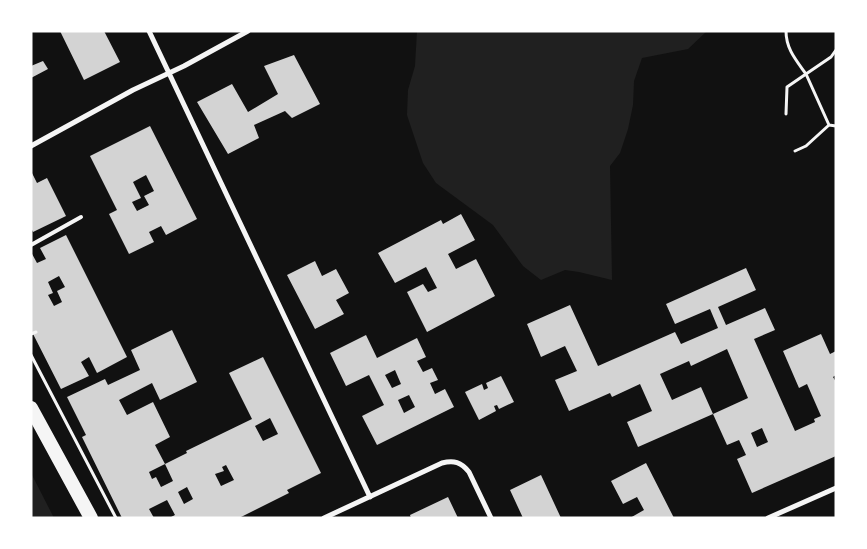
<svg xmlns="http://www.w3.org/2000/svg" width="867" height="549" font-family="Inter,sans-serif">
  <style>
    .green { fill: #202020 }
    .building { fill: #d3d3d3; fill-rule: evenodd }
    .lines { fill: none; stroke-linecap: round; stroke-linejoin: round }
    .path { stroke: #f5f5f5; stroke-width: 3 }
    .service { stroke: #f5f5f5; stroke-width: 4 }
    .minor { stroke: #f5f5f5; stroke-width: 5 }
    .trunk { stroke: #f5f5f5; stroke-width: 14 }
  </style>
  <rect width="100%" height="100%" fill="#111"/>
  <!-- green -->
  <path class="green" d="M417,31h290l-19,18 -46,9 -8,23 -1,24 -5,24 -8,24 -10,13 2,114 -33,-8 -14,-2 -24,10 -18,-14 -30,-41 -57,-42 -13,-20 -16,-48 1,-25 7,-24z
    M31,473l23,45h-23z"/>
  <!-- building -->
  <path class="building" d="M60,31h44l16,31 -36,18z
    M294,55l26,49 -28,14 -7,-7 -31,14 5,13 -31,16 -31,-52 35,-18 16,28 30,-18 -14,-28z
    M43,61l5,8 -17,9v-12z
    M150,126l47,93 -31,16 -5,-9 -12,6 5,10 -25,12 -20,-40 8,-4 -27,-54zM146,175l8,16 -10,5 5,9 -12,6 -5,-9 9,-4 -8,-16z
    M31,171l6,12 10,-5 19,38 -33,16 -2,-4z
    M461,214l14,26 -27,14 8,15 20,-10 19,37 -68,36 -20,-40 16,-8 5,8 9,-4 -11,-21 -31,16 -17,-30 63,-33 2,4z
    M66,235l61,122 -30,16 -8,-16 -8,5 8,14 -28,13 -30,-59v-78l6,11 9,-4 -6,-11zM59,276l6,11 -8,4 5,11 -8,4 -6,-11 5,-2 -5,-11z
    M315,261l7,15 14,-7 13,24 -13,7 8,14 -29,15 -28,-54z
    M746,268l10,22 -38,17 8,18 39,-17 10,22 -21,9 41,92 20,-9 -1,-3 7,-3 -14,-32 -8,4 -16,-37 38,-17 9,20 6,-3v24l-3,2 3,5v74l-84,37 -15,-34 9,-4 -7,-15 -12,5 -14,-31 35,-16 -21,-49 -36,17 -2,-5 -29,13 12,26 29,-13 12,27 -75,33 -11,-25 25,-11 -12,-27 -28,13 -2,-4 -41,18 -14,-31 22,-9 -12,-25 -24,11 -14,-33 43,-19 28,61 77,-34 6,12 37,-16 -8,-19 -35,15 -9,-20zM762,428l6,14 -11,5 -6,-14z
    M172,330l25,52 -37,18 -8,-17 -33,17 8,15 26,-13 17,35 -15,8 10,19 22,-11 -1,-2 66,-32 -23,-46 34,-16 58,116 -34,17 2,3 -50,25h-70l6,-3 -8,-15 -18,9 5,9h-32l-40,-81 4,-2 -19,-38 38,-18 3,6 32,-15 -9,-20zM270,418l8,16 -15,7 -8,-15zM165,464l8,17 -12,6 -5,-10 -4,2 -3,-7zM226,465l8,15 -13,6 -6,-12 9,-3 -2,-4zM187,487l6,12 -9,5 -6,-12z
    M366,335l11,23 40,-20 9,19 -9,4 6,11 9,-4 6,12 -8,3 5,11 10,-5 9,18 -77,38 -15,-29 22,-11 -15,-30 -23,11 -16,-33zM395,370l6,14 -9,4 -7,-13zM409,395l6,12 -11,6 -6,-13z
    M501,376l13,26 -15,7 -2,-4 -3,1 2,5 -17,9 -14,-28 17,-8 2,6 4,-2 -2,-5z
    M646,463l28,55h-44l14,-8 -7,-13 -14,7 -12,-23z
    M541,475l20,43h-38l-13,-28z
    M448,497l10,21h-47l-1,-3z"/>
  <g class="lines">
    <!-- path -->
    <path class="path" d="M786,31c0,18 10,29 20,43l-19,13 -1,27
      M829,125l-23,-51 25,-17 5,-7
      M795,151l11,-5 23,-21 7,1
      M31,334l5,-2
      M31,355l85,163"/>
    <!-- service -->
    <path class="service" d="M31,245l50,-28"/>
    <!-- minor -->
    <path class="minor" d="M149,31l221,466
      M31,146l102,-56 51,-24 64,-35
      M324,518l118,-55c12,-3 19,-1 27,9l22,46
      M768,518l68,-30"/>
    <!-- trunk -->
    <path class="trunk" d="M31,408l60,110"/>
  </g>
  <!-- border -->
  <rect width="867" height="549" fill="none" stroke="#ffffff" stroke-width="65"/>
</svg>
